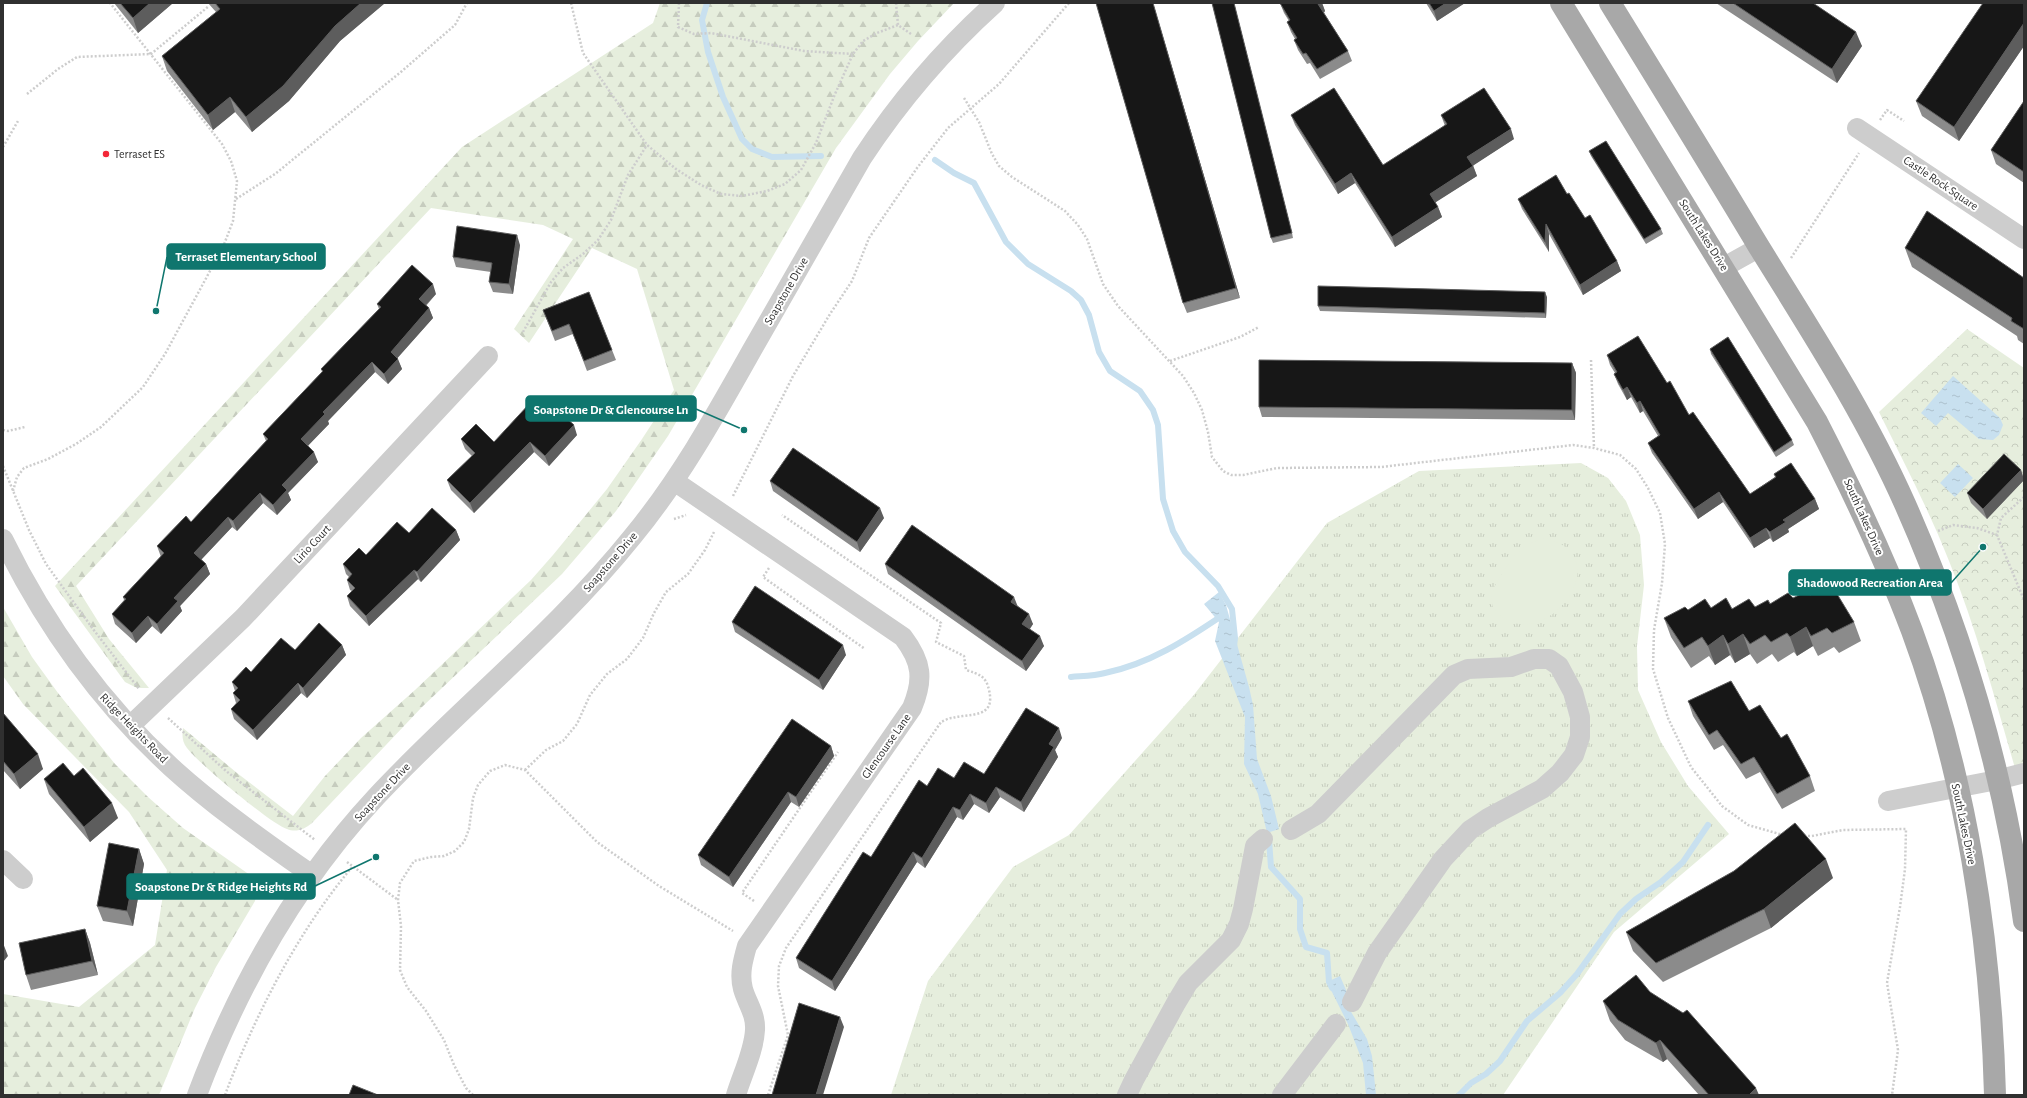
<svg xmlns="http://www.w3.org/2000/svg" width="2027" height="1098" font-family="'Alegreya Sans',sans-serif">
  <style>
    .grass { fill: url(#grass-tufts) }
    .forest { fill: url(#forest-firs) }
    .park { fill: url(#park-crowns) }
    .pitch { fill: #e6eedd }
    .water { fill: url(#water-ripples) }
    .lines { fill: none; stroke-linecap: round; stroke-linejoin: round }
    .stream { stroke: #c8e0ef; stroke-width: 6 }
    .path { stroke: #cdcdcd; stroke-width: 2.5; stroke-dasharray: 2 2; stroke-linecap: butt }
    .minor { stroke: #cdcdcd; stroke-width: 20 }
    .major { stroke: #a8a8a8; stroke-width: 22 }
    .wall { fill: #8b8b8b }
    .shaded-wall { fill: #5d5d5d }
    .building { fill: #171717; stroke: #5d5d5d }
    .poi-dot { fill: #f32637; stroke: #fff; stroke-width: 1.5 }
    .labels { text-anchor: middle; stroke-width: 4; stroke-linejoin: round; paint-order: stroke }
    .poi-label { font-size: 12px; fill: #303030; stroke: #fff; text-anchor: start }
    .street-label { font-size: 12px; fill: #303030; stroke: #fff }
    .leader { fill: none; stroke: #0f766e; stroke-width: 1.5 }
    .callout-dot { fill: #0f766e; stroke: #fff; stroke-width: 1.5 }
    .callout { fill: #0f766e; stroke: #0f766e; stroke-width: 1.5 }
    .callout-label { font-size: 13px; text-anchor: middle; font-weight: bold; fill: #fff }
  </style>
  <defs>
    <pattern id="grass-tufts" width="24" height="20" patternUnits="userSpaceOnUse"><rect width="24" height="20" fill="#e6eedd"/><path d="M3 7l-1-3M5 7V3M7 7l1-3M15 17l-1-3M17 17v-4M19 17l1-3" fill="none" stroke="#c6ccbe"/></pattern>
    <pattern id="forest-firs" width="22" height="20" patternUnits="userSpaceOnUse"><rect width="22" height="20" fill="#e6eedd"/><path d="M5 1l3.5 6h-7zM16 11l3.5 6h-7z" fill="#c6ccbe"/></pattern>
    <pattern id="park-crowns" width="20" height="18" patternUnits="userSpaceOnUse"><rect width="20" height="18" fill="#e6eedd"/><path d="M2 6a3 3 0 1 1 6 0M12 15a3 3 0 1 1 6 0" fill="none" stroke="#c6ccbe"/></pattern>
    <pattern id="water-ripples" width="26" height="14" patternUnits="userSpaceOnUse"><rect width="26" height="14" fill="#c8e0ef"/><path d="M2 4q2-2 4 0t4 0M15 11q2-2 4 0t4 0" fill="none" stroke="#acc0cd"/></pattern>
  </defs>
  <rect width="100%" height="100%" fill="#fff"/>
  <!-- grass -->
  <path class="grass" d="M1581,463l27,15 18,23 14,34 4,50 -7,61 1,44 23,52 27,44 41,48 -115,98 -111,163h-612l37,-114 85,-114 56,-32 124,-139 134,-173 92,-52z"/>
  <!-- forest -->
  <path class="forest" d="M660,3h294l-36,38 -28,33 -54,74 -168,288 -52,75 -54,63 -140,133 -110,116c-7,6 -16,10 -25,6 -16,-5 -90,-67 -100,-81 -5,-6 -5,-13 -4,-20l54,45 56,43 32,-40 36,-38 54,-48 116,-110 22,-25 54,-66 35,-50 32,-49 -37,-121 -45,-21 -63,95 -15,-14 59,-90 -30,-14 -112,-17 -355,378 33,53 40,49h-12l-12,-6 -70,-96 407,-439 191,-124z
    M3,607l29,50 26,36 57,71 33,33 35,31 67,47 7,13 -2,13 -39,66 -21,41 -36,87h-156v-101l76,13 76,-62 12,-75 -38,-58 -106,-108 -20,-28z"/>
  <!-- park -->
  <path class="park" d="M1967,329l57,39v405l-7,2c-21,-72 -40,-145 -68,-214 -20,-51 -46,-100 -70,-149z"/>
  <!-- pitch -->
  <path class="pitch" d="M1545,538c71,17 10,104 -36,83 -29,-13 -16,-35 -2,-55 5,-7 11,-15 19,-20 6,-4 12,-6 19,-8z"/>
  <!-- water -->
  <path class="water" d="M1953,376l47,42 3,7 -4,10 -6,5 -14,-1 -31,-26 -12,13 -15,-13z
    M1958,464l15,14 -18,19 -15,-14z
    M1219,592l7,13 23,82 4,18 4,54 14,37 8,33 -12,4 -9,-39 -14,-30 1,-47 -30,-76 4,-19 -15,-18z
    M1340,976l6,14 4,20 17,29 5,17 4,39h-10l-3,-32 -15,-39 -21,-42z"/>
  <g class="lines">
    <!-- stream -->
    <path class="stream" d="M707,3l-5,17 6,32 15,45 19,42 10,10 20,8 49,-1
      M935,160l19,13 20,10 32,59 22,22 43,27 10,9 8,15 10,37 11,19 30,20 13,19 5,15 5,74 10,32 12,21 33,34 14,23 3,29 -1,9
      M1071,677c11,-1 23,-1 34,-4 44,-9 81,-33 118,-58
      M1269,840l2,27 29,32v30l6,18 21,6 2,29 3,6
      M1459,1095l12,-12 15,-9 14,-13 27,-40 33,-28 17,-19 43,-60 16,-15 25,-17 22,-20 25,-37"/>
    <!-- path -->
    <path class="path" d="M571,3l12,50 64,92 29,24 25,16 20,9 21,2 25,-5 18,-7 16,-14 15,-27 19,-49 18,-40 10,-13 14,-8 21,-8 13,9
      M679,3l-1,24 16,7 17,-1 93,18 49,3
      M896,3l2,22
      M27,94l31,-25 19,-12 74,-3 58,-48
      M964,98l15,24 13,32 7,12 13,11 53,34 13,14 9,14 16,45 15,22 65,70 11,17 8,17 6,22 4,25 11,14 8,4h12l34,-7 104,-1 192,-22 21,3 26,7 16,14 12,19 12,25 5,31 -3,39 -8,47 -1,39 15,49 23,49 31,39 26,19 35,10
      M1880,120l7,-10 17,11
      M3,147l15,-26
      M236,199l39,-25 127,-103 53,-46 12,-22
      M1791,258l68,-105
      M523,332l28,-50 12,-14 20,-14 15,-14 13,-20 17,-45 19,-30
      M1591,360l3,88
      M1170,361l70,-24 19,-10
      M3,430l5,1 17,-4
      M3,466l26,64 17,34 47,65 46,60
      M13,491l4,-14 7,-9 24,-9 28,-15 25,-17 42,-40 22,-33 58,-107 10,-26 4,-40 -6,-20 -9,-17 -112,-141
      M733,496l60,-120 37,-62 22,-33 17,-43 48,-70 31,-40 51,-44 70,-81
      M2024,497l-23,21 -4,17 27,65
      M674,519l12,-4
      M1938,531l15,-6 24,3 20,7
      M769,568l-6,9 102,72
      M168,718l58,53 89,69
      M525,770l21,-20 17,-9 14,-17 13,-29 17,-21 20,-15 16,-21 11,-25 12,-21 22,-18 17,-24 9,-18
      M1804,836h8l31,-6 63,-1 -1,40 -5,38 -13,76 11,67 -6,45
      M347,862l51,38
      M754,901l-12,-8 96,-141
      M225,1095c30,-80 73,-164 128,-229
      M473,1095l-7,-7 -12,-23 -10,-25 -18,-29 -19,-24 -7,-17 1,-44 -3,-26 2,-17 14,-22 17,-4 13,-1 11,-5 9,-9 5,-13 4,-31 5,-13 12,-14 15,-6 20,5 72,72 62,44 74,45
      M768,1095l20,-60 -10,-49 1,-20 7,-18 155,-226c3,-1 7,-4 11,-4 18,-5 44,1 37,-28 -3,-14 -10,-16 -23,-20l-2,-14 -28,-14 5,-19 -159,-108"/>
    <!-- minor -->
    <path class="minor" d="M1857,128l167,111
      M1724,267l36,-20
      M674,481l229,156c19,25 21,42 9,71l-165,238c-4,14 -8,28 -4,43 4,14 13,25 12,41 -1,21 -13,45 -19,65
      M3,539c42,86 97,163 168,228 44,40 93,74 141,108
      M130,726l113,-108 245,-262
      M1888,801l109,-21 27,-7
      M1291,830l27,-16 136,-139 14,-6 43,-2 23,-8h15l10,7 14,26 7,25v20l-6,18 -14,18 -18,16 -54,29 -18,12 -27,29 -66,94 -25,49
      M3,860l20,19
      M197,1095c41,-109 99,-212 179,-298 83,-89 180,-165 257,-261 47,-57 83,-122 119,-186 37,-64 74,-128 110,-192 38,-58 82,-109 133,-155
      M1127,1095l7,-15 42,-77 12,-20 43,-43 8,-16 4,-15 12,-63 8,-7
      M1282,1095l54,-71"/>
    <!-- major -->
    <path class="major" d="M1561,3l256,419c35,68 68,137 95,209 54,146 79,309 83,464
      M1610,3c50,81 100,162 149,244 52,84 106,167 146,257 59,133 100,273 119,417"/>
  </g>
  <!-- wall -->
  <path class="wall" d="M114,3h59l-35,30z
    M208,3h177l-45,38 -51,60 -37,31 -17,-20 -22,18 -46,-59 -5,-15 54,-44z
    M1096,3h57l87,295 -53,15 -4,-10z
    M1212,3h22l59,235 -20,5 -2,-5z
    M1280,3h42l3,8 -1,2 24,38 4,10 -32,18 -10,-16 -3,1 -9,-14 -4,-10 1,-1 -4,-7 -4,-10 2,-1 -5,-8z
    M1426,3h39l-28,18z
    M1716,3h97l49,43 -25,37z
    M2024,3v43l-65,95 -37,-25 -6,-15z
    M2024,101v82l-28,-19 -5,-14z
    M1291,115l92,50 62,-39 -4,-11 73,24 -41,26 4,11 -42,26 3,5 4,10 -47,30 -40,-64 -17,11 -43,-69z
    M1589,151l72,78 2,5 -17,10 -55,-88z
    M1567,194l50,67 4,10 -38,24 -34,-61v18l-27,-43 -4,-10z
    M520,245l-7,49 -20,-2 -4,-10 2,-10 -35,-5 -3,-10z
    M1905,248l119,30v66l-6,-4 -1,-4 -105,-69z
    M589,292l27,68 -29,11 -14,-37 -18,7 -12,-31z
    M436,294l-10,12 3,2 4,10 -36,40 5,11 -14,15 -13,-12 -47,49 1,3 -21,21 10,17 -30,31 3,7 -14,15 -14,-12 -26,28 -5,-4 -31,33 5,4 4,10 -30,32 2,5 -21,23 -9,-8 -16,17 -21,-19 -3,-10 12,-14 -1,-3 38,-40 -4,-11 34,-24 75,-81 -3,-7 59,-62 -1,-3 58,-60 -2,-5z
    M1547,297l-1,21 -226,-7 -2,-5z
    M1710,349l82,91 2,5 -18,12 -65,-103z
    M1607,355l60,28 22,32 61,79 25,-17 -1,-3 41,25 4,10 -31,20 1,3 -16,10 -3,-4 -16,10 -31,-46 -25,17 -46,-66 -4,-10 10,-7 -15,-25 -3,2 -9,-16 -4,3 -9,-16 -4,-10 1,-1 -5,-8z
    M1572,363l4,10 -1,47 -313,-3 -3,-10z
    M543,413l34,22 -28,31 -15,-14 -60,61 -23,-23 -4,-10 25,-24 -7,-7 -4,-10 33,3z
    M2021,470l3,10 -37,39 -16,-16 -4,-10z
    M770,481l114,37 -24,34 -87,-61z
    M456,530l4,10 -39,42 -3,-3 -49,47 -19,-20 -3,-10 5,-5 -2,-1 -3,-10 2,-3 -3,-3 -3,-10 23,-9 43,-22z
    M885,564l133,42 15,18 -3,5 14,17 -18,25 -138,-97z
    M1810,595l44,27 7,19 -22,12 -5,-6 -16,9 -5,-10 -16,10 -3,-4 -16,10 -6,-8 -15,10 -7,-10 -15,9 -5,-8 -15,10 -6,-9 -18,12 -20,-31 -7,-19 24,-8 23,-2 21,1 23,-2 38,-9z
    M732,622l114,33 -23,35 -88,-58z
    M342,645l4,10 -39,43 -6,-5 -44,47 -23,-21 -3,-10 5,-6 -3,-10 2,-2 -3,-9 63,-32z
    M1688,701l61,10 32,27 29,38 5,15 -33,18 -22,-37 -14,7 -23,-34 -9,5 -21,-34z
    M3,713l40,56 -23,20 -17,-19z
    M1062,738l-7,12 3,7 -34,55 -24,-15 -11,16 -15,-9 -11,16 -6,-3 -32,51 -8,-6 -82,129 -36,-23 -3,-10 75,-101 56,-71 27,-8 30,-4z
    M831,746l3,10 -35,51 -8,-5 -58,85 -32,-22 -3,-10z
    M74,776l44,42 -28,24 -41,-48 -5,-15z
    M139,849l5,15 -11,62 -30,-5 -6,-15z
    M1833,878l-62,50 -108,54 -30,-31 -7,-19z
    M85,929l5,14 8,32 -67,15 -5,-15z
    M1650,992l109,103h-60l-32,-36 -4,3 -38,-22 -15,-19 -7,-20z"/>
  <!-- shaded-wall -->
  <path class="shaded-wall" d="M150,3h23l-35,30 -5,-15z
    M361,3h24l-45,38 -51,60 -37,31 -6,-15 89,-91z
    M1153,3l87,295 -4,-10z
    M1234,3l59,235 -1,-5z
    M1320,3h2l3,8 -3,3 -4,-10z
    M1446,3h19l-28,18 -3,-10z
    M2024,23v23l-65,95 -5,-14z
    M1856,32l6,14 -25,37 -5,-14z
    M230,97l5,15 -22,18 -5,-15z
    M1511,129l3,10 -43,28 -4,-10z
    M1473,166l4,10 -44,28 -3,-10z
    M1351,173l4,10 -17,11 -3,-10z
    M1438,207l4,10 -47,30 -3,-10z
    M1546,224l3,10v18l-4,-10z
    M517,235l3,10 -7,49 -4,-10z
    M1617,261l4,10 -38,24 -3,-10z
    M433,284l3,10 -14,15 -3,-10z
    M1545,292l2,5 -1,21 -1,-5z
    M429,308l4,10 -39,44 -3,-10z
    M398,359l4,10 -14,15 -4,-10z
    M372,362l3,10 -47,49 1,3 -24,25 -4,-10 22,-27z
    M1572,363l4,10 -1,47 -3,-10z
    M1627,387l4,10 -4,3 -4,-10z
    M1640,401l3,10 -3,2 -3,-10z
    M574,425l3,10 -28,31 -4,-10z
    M530,442l4,10 -60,61 -4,-10z
    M314,452l4,10 -30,31 3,7 -14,15 -4,-10 9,-20z
    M2021,470l3,10 -37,39 -4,-10z
    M1719,492l4,10 -25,17 -4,-10z
    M260,493l3,10 -26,28 -4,-10z
    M1815,499l4,10 -31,20 1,3 -16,10 -3,-10 13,-12z
    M880,508l4,10 -24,34 -3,-10z
    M228,517l4,10 -34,36 -4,-10z
    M1766,528l4,10 -16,10 -4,-10z
    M456,530l4,10 -39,42 -4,-10z
    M206,564l4,10 -30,32 2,5 -21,23 -4,-10 17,-26z
    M414,570l4,9 -49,47 -3,-10z
    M1014,597l4,10 -7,-5z
    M1029,614l4,10 -7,10 -4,-10z
    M148,616l4,10 -16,17 -4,-10z
    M1806,627l7,19 -16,10 -7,-19z
    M1743,634l7,20 -15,9 -7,-19z
    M1723,635l7,20 -15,10 -7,-19z
    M1040,636l4,10 -18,25 -4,-10z
    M342,645l4,10 -39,43 -4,-10z
    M843,645l3,10 -23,35 -4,-10z
    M298,683l3,10 -44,47 -4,-10z
    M1059,728l3,10 -7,12 3,7 -34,55 -3,-10 28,-58z
    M831,746l3,10 -35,51 -3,-10z
    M38,754l5,15 -23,20 -6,-15z
    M996,787l4,10 -11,16 -3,-10z
    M788,792l3,10 -58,85 -4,-10z
    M970,794l4,10 -11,16 -3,-10z
    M112,803l6,15 -28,24 -6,-15z
    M953,807l4,10 -32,51 -3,-10z
    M139,849l5,15 -11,62 -6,-15z
    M913,852l4,10 -82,129 -3,-10z
    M1826,859l7,19 -62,50 -7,-19z
    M85,929l5,14 8,32 -6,-14z
    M3,943l5,13 -5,6z
    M840,1017l4,10 -21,68h-7z
    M1660,1040l7,19 -4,3 -7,-19z
    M1756,1088l3,7h-10z"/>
  <!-- building -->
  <path class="building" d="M120,3h30l-17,15z
    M215,3h146l-26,23 -52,60 -37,31 -16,-20 -22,18 -46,-59 58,-47z
    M1096,3h57l83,285 -53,15z
    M1212,3h22l58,230 -21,5z
    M1280,3h40l-2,1 30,47 -31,18 -11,-16 -3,1 -9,-14 3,-2 -10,-16 3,-2z
    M1429,3h17l-12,8z
    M1733,3h80l43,29 -24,37z
    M1983,3h41v20l-70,104 -38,-26z
    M1334,88l49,77 64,-41 -6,-9 43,-27 27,41 -44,28 6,9 -43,28 8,13 -46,30 -41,-64 -16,11 -44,-69z
    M2024,101v71l-33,-22z
    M1606,141l55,88 -17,10 -55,-88z
    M1556,175l11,19 2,-1 16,25 5,-3 27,46 -37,24 -34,-61 -1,18 -27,-43z
    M1927,211l97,67v51l-13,-8 1,-3 -107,-70z
    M457,226l60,9 -8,49 -20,-2 3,-19 -39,-6z
    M412,265l21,19 -14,15 10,9 -38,44 7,7 -14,15 -12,-12 -49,50 2,2 -24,25 13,13 -32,33 5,5 -14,15 -13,-12 -27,28 -5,-4 -34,36 12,11 -32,34 4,3 -21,23 -9,-8 -16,17 -20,-19 14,-15 -3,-2 41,-44 -7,-7 29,-30 5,6 77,-83 -5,-5 60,-63 -2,-2 60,-62 -4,-3z
    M1318,286l227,6v21l-227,-7z
    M589,292l23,58 -28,11 -15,-37 -17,7 -9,-21z
    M1638,336l29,47 3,-2 19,34 4,-3 57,82 26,-17 -2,-3 17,-11 24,36 -32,21 3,2 -16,10 -4,-4 -16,10 -31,-46 -25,17 -46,-66 12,-8 -20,-34 -3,2 -10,-16 -4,3 -9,-16 3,-2 -10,-17z
    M1728,337l64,103 -18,12 -64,-103z
    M1259,360l313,3v47l-313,-3z
    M531,402l12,11 8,-9 23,21 -29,31 -15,-14 -60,61 -23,-23 28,-27 -14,-14 15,-15 18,18z
    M793,448l87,60 -23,34 -87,-61z
    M2004,454l17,16 -38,39 -16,-16z
    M432,508l24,22 -39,42 -3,-2 -48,46 -19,-20 8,-8 -8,-8 5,-6 -9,-10 16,-16 7,7 31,-33 12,11z
    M912,525l102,72 -3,5 18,12 -7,10 18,12 -18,25 -137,-97z
    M1831,584l23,38 -22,11 -5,-5 -16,8 -5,-9 -16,10 -3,-4 -16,9 -6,-7 -15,9 -7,-10 -15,10 -5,-9 -15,11 -6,-9 -18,11 -20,-30 21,-11 3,3 17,-11 6,9 15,-10 6,11 17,-10 6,8 13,-7 2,4 18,-11 5,5 14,-7 3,4z
    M755,586l88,59 -24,35 -87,-58z
    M319,623l23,22 -39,43 -5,-5 -45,47 -22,-21 9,-9 -7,-7 5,-5 -6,-6 14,-15 5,5 30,-34 14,12z
    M1731,681l18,30 11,-6 21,33 6,-4 23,42 -33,18 -23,-37 -13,7 -24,-34 -8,5 -21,-34z
    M1026,708l33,20 -10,16 5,3 -33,55 -25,-15 -10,16 -16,-9 -10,16 -7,-3 -31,51 -9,-6 -81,129 -36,-23 67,-106 8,5 48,-77 8,6 11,-18 16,10 10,-16 20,12z
    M3,713l35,41 -24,20 -11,-13z
    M792,719l39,27 -35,51 -8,-5 -59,85 -31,-22z
    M63,763l11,13 9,-8 29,35 -28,24 -40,-48z
    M1795,823l31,36 -62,50 -108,54 -30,-31 108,-61z
    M109,843l30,6 -12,62 -30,-5z
    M85,929l7,32 -66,14 -7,-32z
    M1636,975l14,17 33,21 4,-3 69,78 -7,7h-40l-49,-55 -4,3 -38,-23 -15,-19z
    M799,1003l41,14 -24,78h-44z
    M353,1085l25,10h-29z"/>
  <!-- markers -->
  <circle class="poi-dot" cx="106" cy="154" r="4"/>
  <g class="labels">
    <!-- poi labels -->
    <g class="poi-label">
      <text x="114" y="158">Terraset ES</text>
    </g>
    <!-- street labels -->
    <g class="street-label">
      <text transform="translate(1941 183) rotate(34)" y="4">Castle Rock Square</text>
      <text transform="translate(1704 235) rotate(58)" y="4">South Lakes Drive</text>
      <text transform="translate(786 291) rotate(-60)" y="4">Soapstone Drive</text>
      <text transform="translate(1864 517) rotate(66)" y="4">South Lakes Drive</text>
      <text transform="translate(312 544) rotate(-47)" y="4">Lirio Court</text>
      <text transform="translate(610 562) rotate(-49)" y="4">Soapstone Drive</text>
      <text transform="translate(134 728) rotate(46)" y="4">Ridge Heights Road</text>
      <text transform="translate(886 746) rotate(-55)" y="4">Glencourse Lane</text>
      <text transform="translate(382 792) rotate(-47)" y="4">Soapstone Drive</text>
      <text transform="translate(1964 824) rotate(78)" y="4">South Lakes Drive</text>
    </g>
  </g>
  <!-- callouts -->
  <path class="leader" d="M156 311L167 257M744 430L696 409M1983 547L1951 583M376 857L315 886"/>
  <g class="callout-dot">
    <circle cx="156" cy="311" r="4"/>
    <circle cx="744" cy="430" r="4"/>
    <circle cx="1983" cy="547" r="4"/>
    <circle cx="376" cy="857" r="4"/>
  </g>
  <g class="callout">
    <rect x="167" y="244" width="158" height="25" rx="4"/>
    <rect x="526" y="396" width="170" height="25" rx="4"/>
    <rect x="1789" y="570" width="162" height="25" rx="4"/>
    <rect x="127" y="874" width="188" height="25" rx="4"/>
  </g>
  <g class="callout-label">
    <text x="246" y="261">Terraset Elementary School</text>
    <text x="611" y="414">Soapstone Dr &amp; Glencourse Ln</text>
    <text x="1870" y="587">Shadowood Recreation Area</text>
    <text x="221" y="891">Soapstone Dr &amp; Ridge Heights Rd</text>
  </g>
  <!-- border -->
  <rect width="2027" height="1098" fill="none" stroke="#303030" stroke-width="8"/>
</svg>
